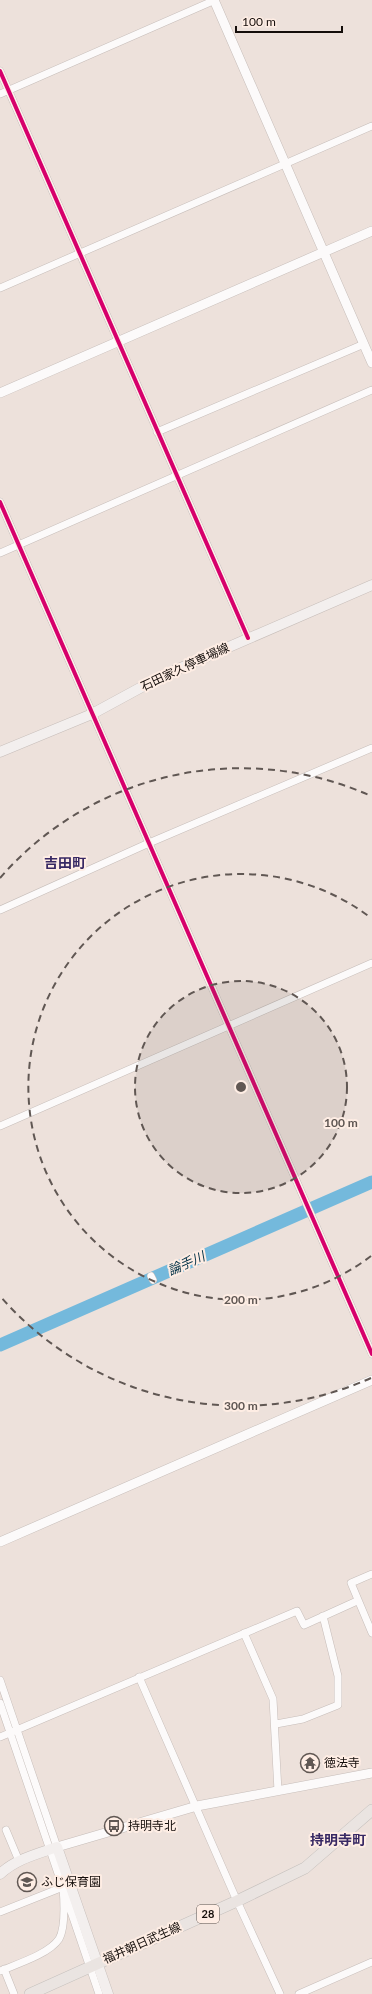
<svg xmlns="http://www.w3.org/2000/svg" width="372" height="1994" font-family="Lato,'Noto Sans JP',sans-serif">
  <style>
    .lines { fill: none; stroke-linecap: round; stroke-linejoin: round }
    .river { stroke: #74b9dc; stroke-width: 13 }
    .minor-casing { stroke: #c6bdb9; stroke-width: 8 }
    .tertiary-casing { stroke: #c6bdb9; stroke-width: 10 }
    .secondary-casing { stroke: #c6bdb9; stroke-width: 11 }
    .primary-casing { stroke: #c5c0bd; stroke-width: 12 }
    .minor { stroke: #fcfafa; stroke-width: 7 }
    .tertiary { stroke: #fcfafa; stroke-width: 9 }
    .secondary { stroke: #f3efee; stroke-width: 10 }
    .primary { stroke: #eae4e1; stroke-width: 11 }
    .cycleway-casing { stroke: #feede4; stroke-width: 6 }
    .cycleway { stroke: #d6006c; stroke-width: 4 }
    .ring { fill: none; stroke: #605753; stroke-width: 2; stroke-dasharray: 7 5 }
    .labels { text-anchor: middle; stroke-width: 4; stroke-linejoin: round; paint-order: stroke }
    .shield { fill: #feede4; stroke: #5a504b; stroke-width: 1 }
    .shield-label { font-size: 11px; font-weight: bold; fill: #140d0a }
    .street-label { font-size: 12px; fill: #140d0a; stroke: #feede4 }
    .poi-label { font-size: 12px; fill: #140d0a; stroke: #feede4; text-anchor: start }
    .water-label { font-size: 13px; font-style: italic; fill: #033247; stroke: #feede4 }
    .quarter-label { font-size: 14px; font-weight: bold; fill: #372863; stroke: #feede4 }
    .centre { fill: #605753; stroke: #feede4; stroke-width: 2 }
    .ring-label { font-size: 12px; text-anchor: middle; font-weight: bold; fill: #605753; stroke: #feede4; stroke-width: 4; stroke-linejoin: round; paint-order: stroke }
  </style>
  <rect width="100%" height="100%" fill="#ede1db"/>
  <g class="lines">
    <!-- river -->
    <path class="river" d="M0,1345l372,-163"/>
    <!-- minor casing -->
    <g class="minor-casing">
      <path id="minor" d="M0,71l248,567
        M0,94l215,-94
        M0,288l372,-162
        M157,432l207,-88
        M0,502l372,852
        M0,553l372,-163
        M0,910l149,-67 223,-95
        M0,1126l372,-163
        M151,1276l2,4
        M372,1574l-21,9 21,50
        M244,1633l29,66 5,92
        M139,1677l98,224 43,93
        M0,1680l57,167
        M0,1703l99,291
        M276,1724l27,-5 35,-14v-29l-15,-60
        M0,1737l297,-126 7,14 53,-24
        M6,1830l13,31
        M0,1912l63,-25c1,13 3,40 -4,52 -10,15 -42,25 -59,32
        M4,1969l10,25
        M299,1994l73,-32"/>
    </g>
    <!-- tertiary casing -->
    <g class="tertiary-casing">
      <path id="tertiary" d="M214,0l158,363
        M0,393l372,-162
        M0,1542l372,-162
        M57,1847l140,-41 175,-33"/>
    </g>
    <!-- secondary casing -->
    <g class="secondary-casing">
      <path id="secondary" d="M0,752l92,-38 70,-38 210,-91
        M0,1874c16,-15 37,-20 57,-27l51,147"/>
    </g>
    <!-- primary casing -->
    <g class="primary-casing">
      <path id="primary" d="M30,1994l207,-93 68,-33 67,-58"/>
    </g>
    <!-- minor -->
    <use href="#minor" class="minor"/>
    <!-- tertiary -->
    <use href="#tertiary" class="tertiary"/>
    <!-- secondary -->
    <use href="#secondary" class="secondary"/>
    <!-- primary -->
    <use href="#primary" class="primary"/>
    <!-- cycleway casing -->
    <g class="cycleway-casing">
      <path id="cycleway" d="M0,71l248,567
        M0,502l372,852"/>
    </g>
    <!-- cycleway -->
    <use href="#cycleway" class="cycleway"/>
  </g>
  <!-- distance rings -->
  <circle cx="241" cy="1087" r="106" fill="#605753" fill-opacity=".12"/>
  <g class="ring">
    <circle cx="241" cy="1087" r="106"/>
    <path d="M371 1256A213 213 0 1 1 371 918"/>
    <path d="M371 1378A319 319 0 0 1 0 1296M0 878A319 319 0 0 1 371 796"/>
  </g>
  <!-- icons -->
  <defs>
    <g id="temple-ring" transform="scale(1)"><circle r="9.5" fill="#feede4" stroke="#605753" stroke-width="1.5"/><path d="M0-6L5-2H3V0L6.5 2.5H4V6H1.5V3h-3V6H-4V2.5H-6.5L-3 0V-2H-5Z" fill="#605753"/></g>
    <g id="bus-ring" transform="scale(1)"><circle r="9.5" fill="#feede4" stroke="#605753" stroke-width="1.5"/><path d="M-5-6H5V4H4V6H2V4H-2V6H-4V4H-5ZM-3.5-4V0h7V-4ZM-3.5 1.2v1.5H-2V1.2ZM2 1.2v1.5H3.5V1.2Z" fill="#605753"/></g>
    <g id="school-ring" transform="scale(1)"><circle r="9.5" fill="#feede4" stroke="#605753" stroke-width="1.5"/><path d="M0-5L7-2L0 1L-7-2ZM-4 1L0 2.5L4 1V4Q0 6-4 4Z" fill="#605753"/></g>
  </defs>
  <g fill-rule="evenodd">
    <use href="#temple-ring" x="310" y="1763"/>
    <use href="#bus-ring" x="114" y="1826"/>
    <use href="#school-ring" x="27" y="1882"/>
  </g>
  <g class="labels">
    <!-- shield labels -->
    <rect class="shield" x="197" y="1905" width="22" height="18" rx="3"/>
    <g class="shield-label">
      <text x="208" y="1918">28</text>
    </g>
    <!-- street labels -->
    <g class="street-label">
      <text transform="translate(185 667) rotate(-25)" y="4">石田家久停車場線</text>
      <text transform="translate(142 1943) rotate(-24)" y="4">福井朝日武生線</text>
    </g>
    <!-- poi labels -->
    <g class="poi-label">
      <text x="324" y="1767">徳法寺</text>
      <text x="128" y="1830">持明寺北</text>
      <text x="41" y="1886">ふじ保育園</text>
    </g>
    <!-- water labels -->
    <g class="water-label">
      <text transform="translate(186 1263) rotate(-24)" y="5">論手川</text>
    </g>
    <!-- quarter labels -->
    <g class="quarter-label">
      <text x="65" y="868">吉田町</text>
      <text x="338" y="1845">持明寺町</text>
    </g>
  </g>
  <circle cx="241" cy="1087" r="6" class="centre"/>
  <g class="ring-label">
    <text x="341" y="1127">100 m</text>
    <text x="241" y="1304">200 m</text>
    <text x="241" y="1410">300 m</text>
  </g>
  <!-- scale -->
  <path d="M236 26v6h106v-6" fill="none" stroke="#140d0a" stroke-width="2"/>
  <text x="242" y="26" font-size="12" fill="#140d0a" stroke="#feede4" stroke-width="3" paint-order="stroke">100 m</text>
</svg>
